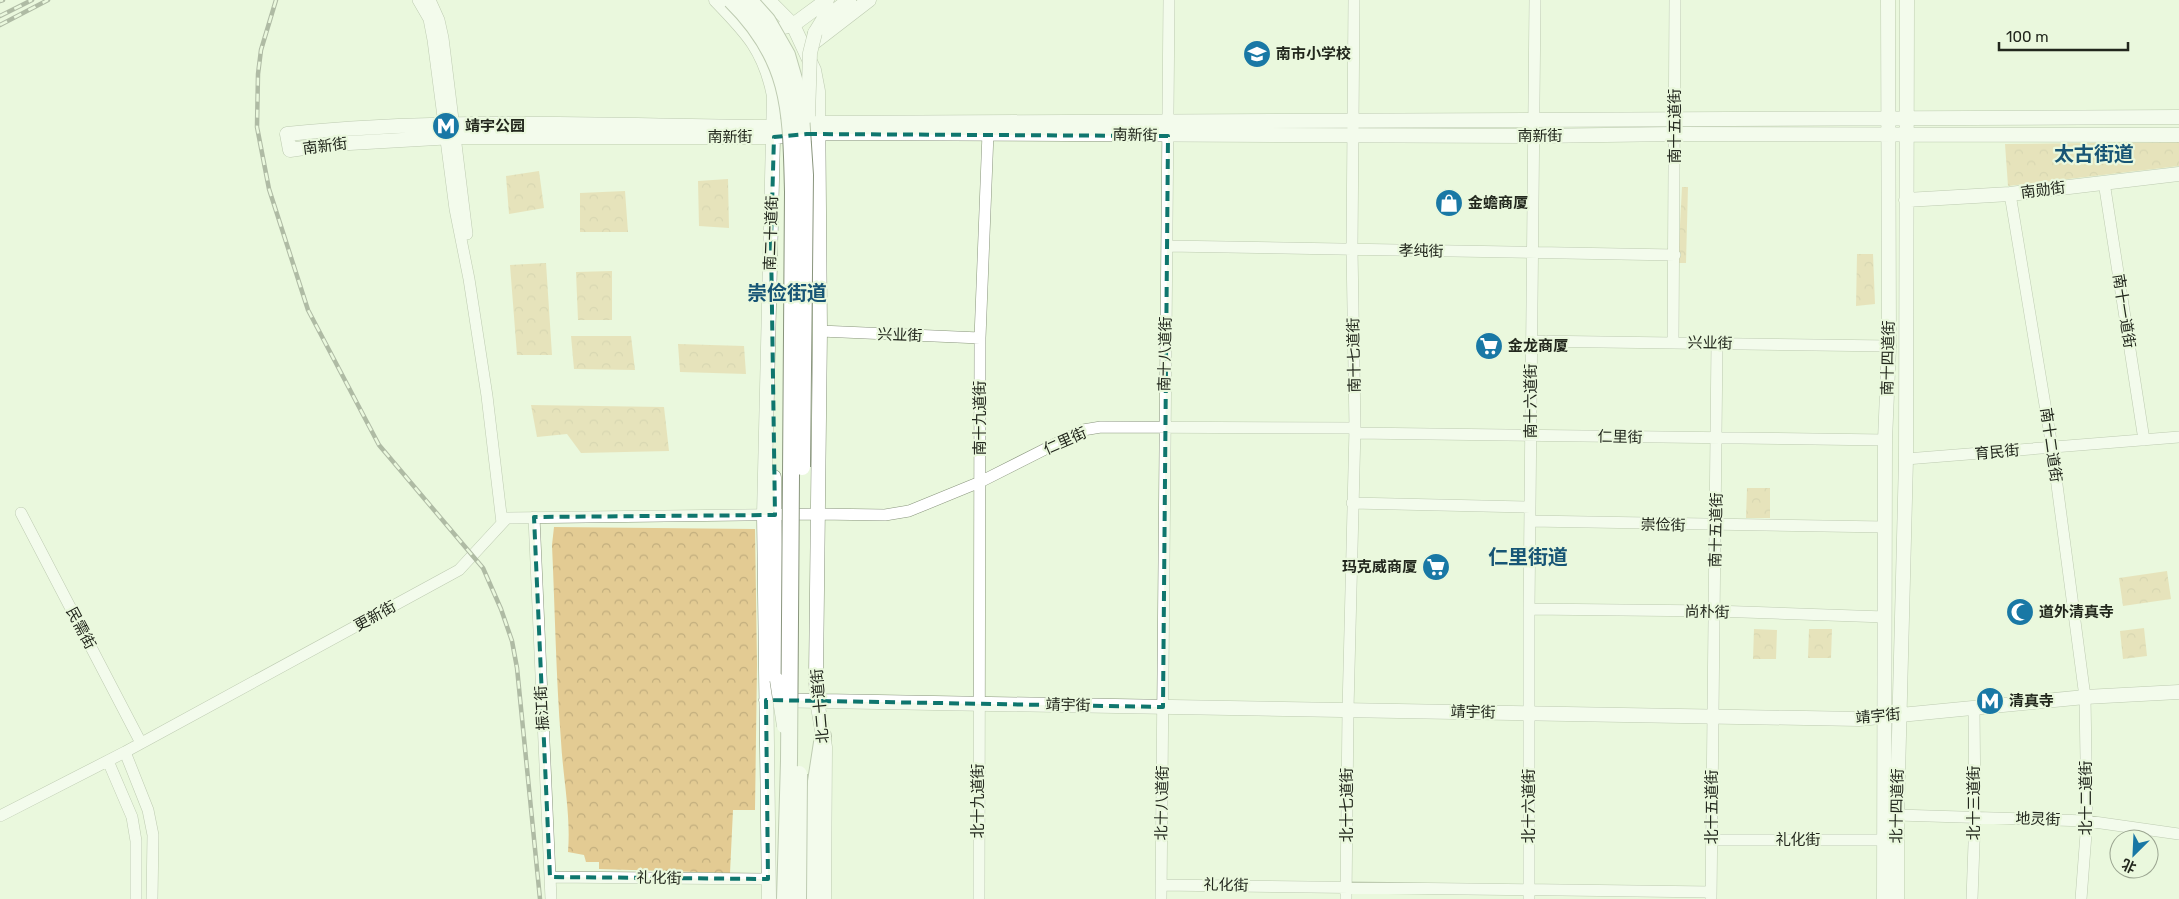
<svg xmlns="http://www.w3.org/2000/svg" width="2179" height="899" font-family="Rubik,'Noto Sans SC',sans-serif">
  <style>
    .park { fill: url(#park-crowns) }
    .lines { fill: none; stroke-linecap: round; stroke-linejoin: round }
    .minor-casing { stroke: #89957d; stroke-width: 12 }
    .major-casing { stroke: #89957d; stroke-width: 15 }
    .highway-casing { stroke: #89957d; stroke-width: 18 }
    .minor { stroke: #fff; stroke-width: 11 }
    .major { stroke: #fff; stroke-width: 14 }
    .highway { stroke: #fff; stroke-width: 16 }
    .rail-casing { stroke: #697161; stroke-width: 4.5 }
    .rail { stroke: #eaf8dd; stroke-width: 2.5; stroke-dasharray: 8; stroke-linecap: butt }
    .major-bridge-casing { stroke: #89957d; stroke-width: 15; stroke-linecap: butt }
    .highway-bridge-casing { stroke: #89957d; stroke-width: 18; stroke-linecap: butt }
    .major-bridge { stroke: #fff; stroke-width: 14 }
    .highway-bridge { stroke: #fff; stroke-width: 16 }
    .marked { fill: none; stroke: #0f766e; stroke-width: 4; stroke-dasharray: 10 6; stroke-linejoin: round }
    .labels { text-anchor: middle; stroke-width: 4.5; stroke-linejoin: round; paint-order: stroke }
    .poi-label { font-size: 15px; font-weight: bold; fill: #22271d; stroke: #eaf8dd; text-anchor: start }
    .street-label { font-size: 15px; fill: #22271d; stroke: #eaf8dd }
    .district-label { font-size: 20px; font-weight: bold; fill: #175575; stroke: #eaf8dd }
  </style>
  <defs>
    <pattern id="park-crowns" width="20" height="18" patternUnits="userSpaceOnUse" patternTransform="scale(1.25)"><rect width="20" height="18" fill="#e3cb93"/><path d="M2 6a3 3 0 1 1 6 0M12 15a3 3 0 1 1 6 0" fill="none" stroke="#c2ae7e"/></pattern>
  </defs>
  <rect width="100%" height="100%" fill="#eaf8dd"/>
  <!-- park -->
  <path class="park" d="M2179,142v24l-171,20 -3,-42z
    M539,171l5,37 -35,6 -3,-38z
    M728,179l1,49 -30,-2 -1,-45z
    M1682,187h6l-2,76h-8z
    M625,191l3,41h-48v-39z
    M1857,254h16l2,50 -19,2z
    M546,263l6,92h-35l-7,-90z
    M612,271v49h-34l-2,-48z
    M571,336h60l4,34 -61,-1z
    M678,344l66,2 2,28 -66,-2z
    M531,405l133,2 5,44 -88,2 -14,-19 -30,3z
    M1747,488h23v30h-24z
    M554,527l201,2 2,135 -2,146h-22l-3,63 -131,-4v-7h-13l-2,-7 -16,-3c3,-37 -5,-74 -7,-111 -5,-65 -6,-130 -9,-196z
    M2167,571l4,28 -48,7 -4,-28z
    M2144,628l3,28 -24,3 -3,-28z
    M1754,629l23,1 -1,29h-23z
    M1809,629h23l-1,29h-23z"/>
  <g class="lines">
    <!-- minor casing -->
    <g class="minor-casing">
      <path id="minor" d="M418,0l11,19 4,21 22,169 14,70 18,117 15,127
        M430,0l9,20 4,18 24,196
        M2104,182l40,258
        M2010,194l42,253 33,250 2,124 -6,78
        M1167,246l508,9
        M820,331l160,7
        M1531,341l358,5
        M1673,343l2,-343
        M1355,433l530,7
        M1906,459l273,-22
        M1352,503l178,4
        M21,513l120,230
        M534,517l17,382
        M1530,521l355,6
        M1529,609l185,2 171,6
        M125,752l23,58 5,25 -1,64
        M108,761l24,56 4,24v58
        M1897,815l190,6 92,13
        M0,816l125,-64 334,-182 48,-52 311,-4 67,1 24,-4 71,-29 103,-52 18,-3 254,1
        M1712,840h172
        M550,877l218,2
        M1161,885l550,7
        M979,899l1,-561 8,-205
        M1161,899l8,-899
        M1346,899l2,-189 7,-282 -3,-179 2,-249
        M1529,899v-290l6,-609
        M1711,899l6,-556
        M1972,899l3,-83 -1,-109"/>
    </g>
    <!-- major casing -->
    <g class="major-casing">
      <path id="major" d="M716,0c31,32 49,50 58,96l-10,419 5,384
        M768,0l25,25 21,45 4,21 2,240 -4,346 1,24 8,46 -1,152
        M784,27l9,-2 34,-25
        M815,33l8,-13 26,-20
        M808,47l61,-47
        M2179,117l-1360,6 -45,4c-162,-1 -326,-10 -487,7l3,16 42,-6 122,-7h320l45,-4 716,3 141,-2 503,1
        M1906,200l104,-6 169,-20
        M774,477l3,203
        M766,700l1093,19 226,-22 94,-5
        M1884,899l1,-459 4,-94 -1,-346
        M1897,899v-84l9,-356 1,-459"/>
    </g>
    <!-- highway casing -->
    <g class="highway-casing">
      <path id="highway" d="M812,899l3,-111 8,-52"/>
    </g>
    <!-- minor -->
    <use href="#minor" class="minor"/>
    <!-- major -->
    <use href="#major" class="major"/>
    <!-- highway -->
    <use href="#highway" class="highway"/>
    <!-- rail casing -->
    <g class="rail-casing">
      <path id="rail" d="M276,0l-15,50 -3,24 -1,53 12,62 39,121 71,135 104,123 18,41 11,32 5,27 23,231
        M0,1l3,-1
        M0,16l32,-16
        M0,25l48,-25"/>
    </g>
    <!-- rail -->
    <use href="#rail" class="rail"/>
    <!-- major-bridge casing -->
    <g class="major-bridge-casing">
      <path id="major-bridge" d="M808,116l2,-63 5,-20
        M777,680l7,46"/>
    </g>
    <!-- highway-bridge casing -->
    <g class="highway-bridge-casing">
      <path id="highway-bridge" d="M731,0c61,60 60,111 62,192l-4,569 -4,138
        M749,0l18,20 20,35 13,45 5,75 -3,292
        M798,899l1,-125"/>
    </g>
    <!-- major-bridge -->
    <use href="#major-bridge" class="major-bridge"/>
    <!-- highway-bridge -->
    <use href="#highway-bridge" class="highway-bridge"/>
  </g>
  <!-- marked area -->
  <path d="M0 0H2179V899H0ZM807,134l361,2 -5,571 -397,-7 2,179 -218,-2 -16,-360 241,-2 -4,-274 3,-104z" fill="#eaf8dd" fill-opacity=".55" fill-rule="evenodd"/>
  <path class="marked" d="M807,134l361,2 -5,571 -397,-7 2,179 -218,-2 -16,-360 241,-2 -4,-274 3,-104z"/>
  <!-- icons -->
  <defs>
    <g id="school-disc" transform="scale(1.4375)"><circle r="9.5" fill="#1978a5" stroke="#eaf8dd"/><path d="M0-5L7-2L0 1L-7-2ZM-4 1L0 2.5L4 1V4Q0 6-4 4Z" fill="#fff"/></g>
    <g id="metro-disc" transform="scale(1.4375)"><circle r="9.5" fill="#1978a5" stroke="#eaf8dd"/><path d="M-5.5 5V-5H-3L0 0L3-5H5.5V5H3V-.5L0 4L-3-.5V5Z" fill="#fff"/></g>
    <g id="shop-disc" transform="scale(1.4375)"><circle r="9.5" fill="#1978a5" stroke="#eaf8dd"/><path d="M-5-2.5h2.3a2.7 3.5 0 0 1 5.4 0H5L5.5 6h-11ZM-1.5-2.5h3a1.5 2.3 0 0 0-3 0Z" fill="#fff"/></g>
    <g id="supermarket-disc" transform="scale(1.4375)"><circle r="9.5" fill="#1978a5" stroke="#eaf8dd"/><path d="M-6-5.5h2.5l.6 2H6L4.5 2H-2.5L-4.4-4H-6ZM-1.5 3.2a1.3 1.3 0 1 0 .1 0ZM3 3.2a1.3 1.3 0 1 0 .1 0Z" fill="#fff"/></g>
    <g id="mosque-disc" transform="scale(1.4375)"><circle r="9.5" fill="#1978a5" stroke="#eaf8dd"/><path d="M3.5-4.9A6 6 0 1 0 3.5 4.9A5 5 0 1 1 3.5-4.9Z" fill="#fff"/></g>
  </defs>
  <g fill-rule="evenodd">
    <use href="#school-disc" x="1257" y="54"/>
    <use href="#metro-disc" x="446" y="126"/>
    <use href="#shop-disc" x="1449" y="203"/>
    <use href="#supermarket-disc" x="1489" y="346"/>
    <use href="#supermarket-disc" x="1436" y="567"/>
    <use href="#mosque-disc" x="2020" y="612"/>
    <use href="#metro-disc" x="1990" y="701"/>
  </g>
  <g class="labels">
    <!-- poi labels -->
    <g class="poi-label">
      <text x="1276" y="59">南市小学校</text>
      <text x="465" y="131">靖宇公园</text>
      <text x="1468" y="208">金蟾商厦</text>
      <text x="1508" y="351">金龙商厦</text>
      <text x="1417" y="572" text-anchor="end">玛克威商厦</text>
      <text x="2039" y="617">道外清真寺</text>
      <text x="2009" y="706">清真寺</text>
    </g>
    <!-- street labels -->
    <g class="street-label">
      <text transform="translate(1675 126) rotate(-90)" y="5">南十五道街</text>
      <text transform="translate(1135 135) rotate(1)" y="5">南新街</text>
      <text x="1540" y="141">南新街</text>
      <text x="730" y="142">南新街</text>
      <text transform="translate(325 146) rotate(-7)" y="5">南新街</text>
      <text transform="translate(2043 190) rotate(-7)" y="5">南勋街</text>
      <text transform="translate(771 233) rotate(-88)" y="5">南二十道街</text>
      <text transform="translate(1421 251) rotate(1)" y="5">孝纯街</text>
      <text transform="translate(2124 311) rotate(81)" y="5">南十一道街</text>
      <text transform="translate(900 335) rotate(2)" y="5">兴业街</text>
      <text transform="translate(1710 343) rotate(1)" y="5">兴业街</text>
      <text transform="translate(1165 354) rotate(-89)" y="5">南十八道街</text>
      <text transform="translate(1354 355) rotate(-91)" y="5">南十七道街</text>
      <text transform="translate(1888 358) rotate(-89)" y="5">南十四道街</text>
      <text transform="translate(1531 401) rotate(-90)" y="5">南十六道街</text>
      <text transform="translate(980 418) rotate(-90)" y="5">南十九道街</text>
      <text transform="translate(1620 437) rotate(1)" y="5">仁里街</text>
      <text transform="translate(1065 441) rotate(-24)" y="5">仁里街</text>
      <text transform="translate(2051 445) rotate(82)" y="5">南十二道街</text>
      <text transform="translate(1997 452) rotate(-5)" y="5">育民街</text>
      <text transform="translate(1663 525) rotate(1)" y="5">崇俭街</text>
      <text transform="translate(1716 530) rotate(-89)" y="5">南十五道街</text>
      <text transform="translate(1707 612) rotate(1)" y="5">尚朴街</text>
      <text transform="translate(375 616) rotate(-29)" y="5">更新街</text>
      <text transform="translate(81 628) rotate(62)" y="5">民需街</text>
      <text transform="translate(1068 705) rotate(1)" y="5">靖宇街</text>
      <text transform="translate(820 706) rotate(-95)" y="5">北二十道街</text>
      <text transform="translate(542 708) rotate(-93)" y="5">振江街</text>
      <text transform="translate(1473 712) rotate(1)" y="5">靖宇街</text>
      <text transform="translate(1878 716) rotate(-5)" y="5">靖宇街</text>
      <text transform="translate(2086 798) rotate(-90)" y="5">北十二道街</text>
      <text transform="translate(978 801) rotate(-90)" y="5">北十九道街</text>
      <text transform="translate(1162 803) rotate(-89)" y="5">北十八道街</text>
      <text transform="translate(1974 803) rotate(-90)" y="5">北十三道街</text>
      <text transform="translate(1347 805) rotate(-90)" y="5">北十七道街</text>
      <text transform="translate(1529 806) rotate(-90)" y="5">北十六道街</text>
      <text transform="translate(1897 806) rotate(-89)" y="5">北十四道街</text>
      <text transform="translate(1712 807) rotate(-90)" y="5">北十五道街</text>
      <text transform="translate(2038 819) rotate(2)" y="5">地灵街</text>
      <text x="1798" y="845">礼化街</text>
      <text transform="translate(659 878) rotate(1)" y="5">礼化街</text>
      <text transform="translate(1226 885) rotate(1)" y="5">礼化街</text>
    </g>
    <!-- district labels -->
    <g class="district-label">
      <text x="2094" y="161">太古街道</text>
      <text x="787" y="300">崇俭街道</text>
      <text x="1528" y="564">仁里街道</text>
    </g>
  </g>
  <!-- north arrow -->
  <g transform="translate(2134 854) rotate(204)"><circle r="24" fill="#eaf8dd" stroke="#9aa490"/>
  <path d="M0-4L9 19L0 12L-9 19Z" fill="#1978a5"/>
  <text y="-8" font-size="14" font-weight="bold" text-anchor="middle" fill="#22271d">北</text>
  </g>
  <!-- scale -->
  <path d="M1999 42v8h129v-8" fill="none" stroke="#22271d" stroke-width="2.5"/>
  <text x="2006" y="42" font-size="15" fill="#22271d" stroke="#eaf8dd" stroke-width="4" paint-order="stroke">100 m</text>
</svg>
